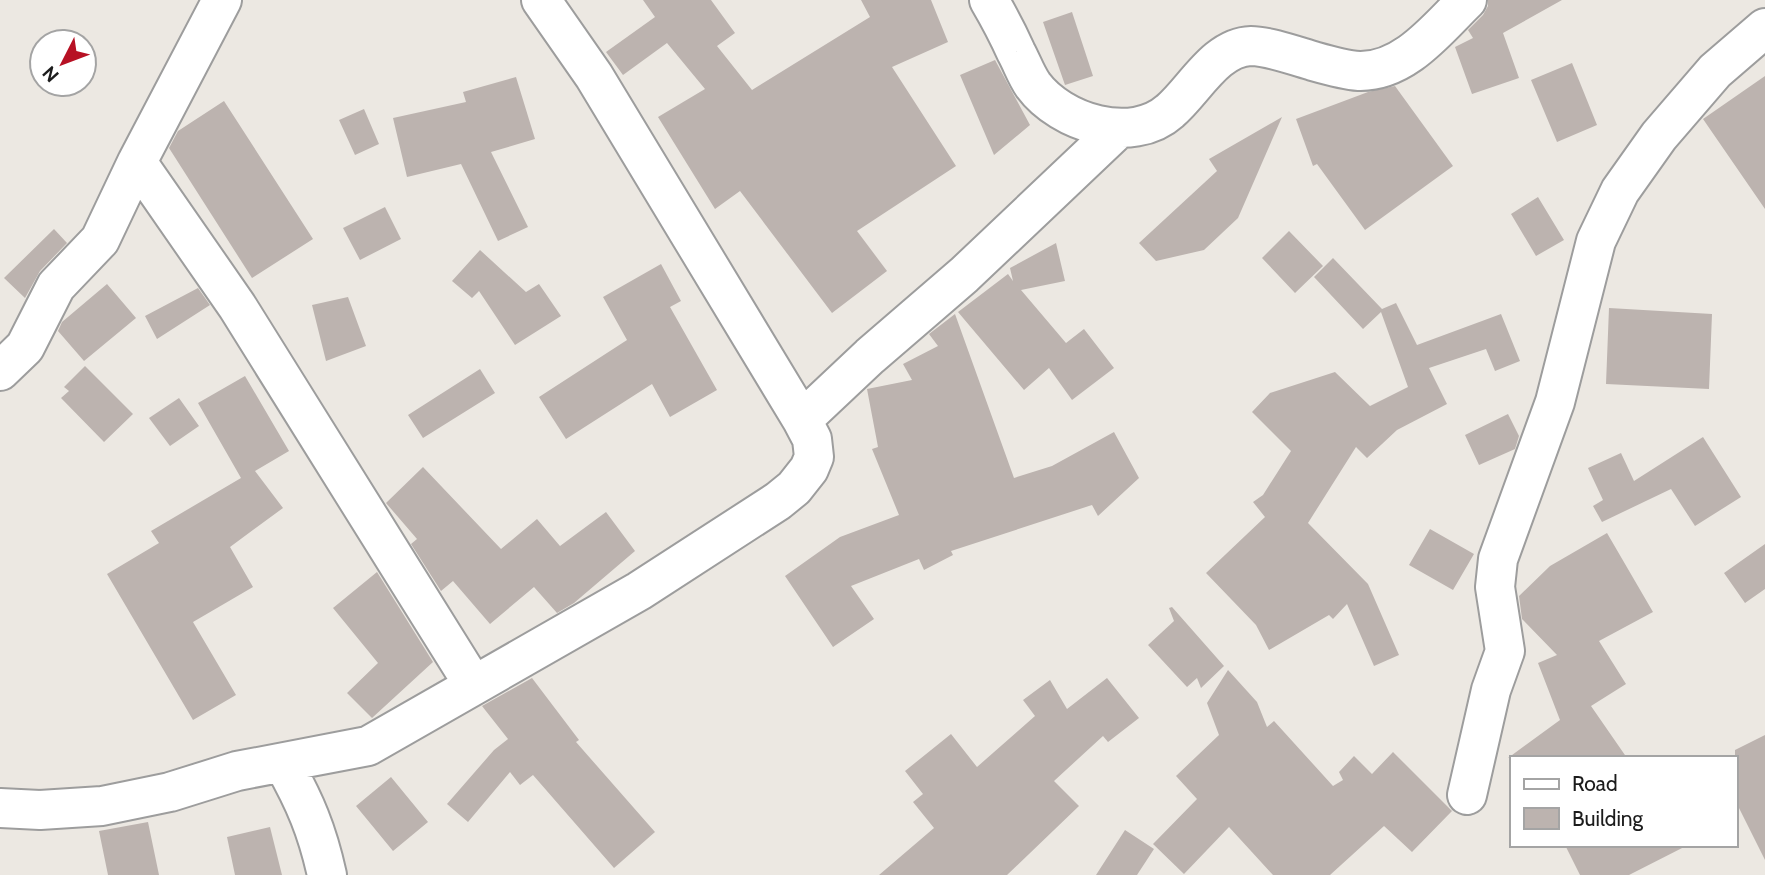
<svg xmlns="http://www.w3.org/2000/svg" width="1765" height="875" font-family="Cabin,sans-serif">
  <style>
    .building { fill: #bcb3af }
    .lines { fill: none; stroke-linecap: round; stroke-linejoin: round }
    .minor-casing { stroke: #9d9d9d; stroke-width: 42 }
    .minor { stroke: #fff; stroke-width: 38 }
  </style>
  <rect width="100%" height="100%" fill="#ece8e2"/>
  <!-- building -->
  <path class="building" d="M643,0h68l24,33 -18,13 35,44 118,-73 -9,-17h70l17,42 -56,25 64,99 -99,65 30,40 -55,42 -92,-122 -25,18 -57,-92 47,-28 -38,-46 -44,32 -17,-23 49,-35z
    M1488,0h74l-59,33 16,45 -47,16 -17,-47 18,-9 -5,-8 15,-15 5,-9z
    M1072,12l21,64 -28,9 -22,-63z
    M995,60l35,65 -36,30 -34,-80z
    M1572,63l25,62 -40,17 -26,-62z
    M1765,76v133l-62,-90z
    M516,77l19,62 -44,13 37,75 -30,14 -37,-77 -54,13 -14,-59 73,-16 -3,-10z
    M1395,86l58,80 -88,64 -48,-66 -4,2 -17,-47 72,-27z
    M224,101l89,138 -61,39 -83,-130 9,-17z
    M364,109l15,35 -24,11 -16,-35z
    M1282,117l-44,101 -34,32 -48,11 -17,-18 78,-72 -8,-12z
    M1538,197l26,43 -28,16 -25,-42z
    M385,207l16,32 -41,21 -17,-32z
    M54,229l13,14 -27,28 -15,27 -21,-20z
    M1289,231l34,35 -28,27 -33,-35z
    M1056,243l9,38 -44,9 45,53 18,-14 30,39 -42,32 -23,-32 -25,22 -66,-78 50,-38 5,7 -3,-13z
    M480,250l46,42 13,-8 22,32 -46,29 -36,-54 -7,7 -20,-17z
    M1333,258l49,51 14,-6 21,42 84,-31 19,47 -25,10 -9,-22 -57,19 18,36 -50,26 -30,28 -11,-11 -48,76 60,61 31,71 -25,11 -27,-62 -14,15 -4,-4 -60,35 -13,-25 -50,-52 59,-56 -12,-15 10,-7 28,-44 -39,-39 18,-19 65,-21 35,34 38,-19 -27,-75 -18,17 -49,-52z
    M661,264l20,37 -11,6 47,83 -47,27 -18,-33 -86,55 -27,-42 88,-57 -24,-43z
    M107,284l29,34 -52,43 -26,-30 4,-9z
    M198,288l12,17 -53,34 -12,-23z
    M348,297l18,49 -40,15 -14,-56z
    M1609,308l103,6 -3,75 -103,-5z
    M955,314l59,164 38,-12 62,-34 25,46 -41,38 -6,-11 -141,46 2,4 -29,15 -5,-11 -68,27 23,33 -41,28 -48,-71 55,-39 59,-22 -27,-66 6,-2 -11,-58 45,-9 -9,-16 35,-18 -9,-12z
    M85,366l48,48 -29,28 -43,-44 8,-7 -5,-4z
    M480,369l15,24 -72,45 -15,-23z
    M245,376l44,75 -34,20 28,37 -53,39 23,40 -60,35 43,73 -43,25 -86,-146 52,-31 -8,-12 90,-53 -43,-75z
    M179,398l20,28 -29,20 -21,-28z
    M1508,414l11,22 -4,13 -36,16 -14,-30z
    M1703,437l38,60 -46,29 -24,-37 -69,33 -9,-16 10,-6 -15,-32 33,-15 13,28z
    M423,467l78,82 36,-30 23,27 46,-34 29,39 -61,52 -17,10 -23,-26 -44,37 -37,-43 -12,10 -30,-47 6,-5 -31,-36z
    M1430,529l44,25 -21,36 -44,-25z
    M1607,533l46,79 -54,29 27,43 -35,22 36,52h-119l52,-38 -22,-57 19,-8 -35,-36 -3,-23 31,-30z
    M1765,544v45l-20,14 -21,-30z
    M377,572l56,90 -61,56 -25,-25 31,-30 -45,-55z
    M1172,607l52,59 -23,22 -4,-10 -10,9 -39,-42 26,-24 -5,-13z
    M1228,670l29,32 10,25 7,-6 59,65 10,-6 -4,-8 15,-16 18,18 21,-22 59,59 -40,41 -28,-26 -54,49h-57l-44,-48 -45,47 -31,-30 44,-45 -21,-23 43,-41 -12,-32z
    M532,678l47,62 -3,2 79,90 -41,36 -81,-93 -13,10 -10,-13 -42,50 -21,-18 47,-54 14,-11 -26,-33z
    M1107,678l32,40 -31,24 -5,-6 -49,45 25,25 -72,69h-128l55,-47 -21,-26 10,-8 -18,-23 46,-37 26,33 58,-51 -12,-16 27,-20 17,29z
    M1765,735v125l-30,-60v-50z
    M391,777l37,45 -35,29 -37,-45z
    M148,822l11,53h-51l-9,-44z
    M270,827l12,48h-47l-8,-38z
    M1125,830l29,19 -17,26h-41z
    M1565,845h123l-59,30h-49z"/>
  <g class="lines">
    <!-- minor casing -->
    <g class="minor-casing">
      <path id="minor" d="M989,0c10,17 19,34 27,52 6,11 10,23 17,33 28,38 99,60 137,26 24,-20 45,-64 81,-65 17,0 45,10 62,15 14,4 31,9 46,10 46,1 79,-43 108,-71
        M137,162l100,144 236,378
        M0,371l25,-24 31,-61 44,-46 37,-78 85,-162
        M802,420l68,-64 94,-81 153,-145
        M283,763c22,39 34,67 44,112
        M1467,795l24,-105 14,-39 -10,-64 3,-28 57,-157 41,-161 24,-50 39,-55 56,-65 50,-43
        M0,808l40,2 62,-4 68,-14 67,-21 131,-25 271,-155 139,-90 16,-13 15,-19 5,-12 -2,-18 -10,-19 -208,-344 -53,-76"/>
    </g>
    <!-- minor -->
    <use href="#minor" class="minor"/>
  </g>
  <!-- legend -->
  <rect x="1510" y="756" width="228" height="91" fill="#ffffff" stroke="#a4a4a4" stroke-width="2"/>
  <rect x="1524" y="779" width="35" height="10" fill="#ffffff" stroke="#a4a4a4" stroke-width="2"/>
  <text x="1572" y="791" font-size="21" fill="#1c1c1c">Road</text>
  <rect x="1524" y="808" width="35" height="21" fill="#bcb3af" stroke="#a4a4a4" stroke-width="2"/>
  <text x="1572" y="826" font-size="21" fill="#1c1c1c">Building</text>
  <!-- north arrow -->
  <g transform="translate(63 63) rotate(228)"><circle r="33" fill="#ffffff" stroke="#a4a4a4" stroke-width="2"/>
  <path d="M0-5L12 26L0 18L-12 26Z" fill="#b71124"/>
  <text y="-10" font-size="19" font-weight="bold" text-anchor="middle" fill="#1c1c1c">N</text>
  </g>
</svg>
